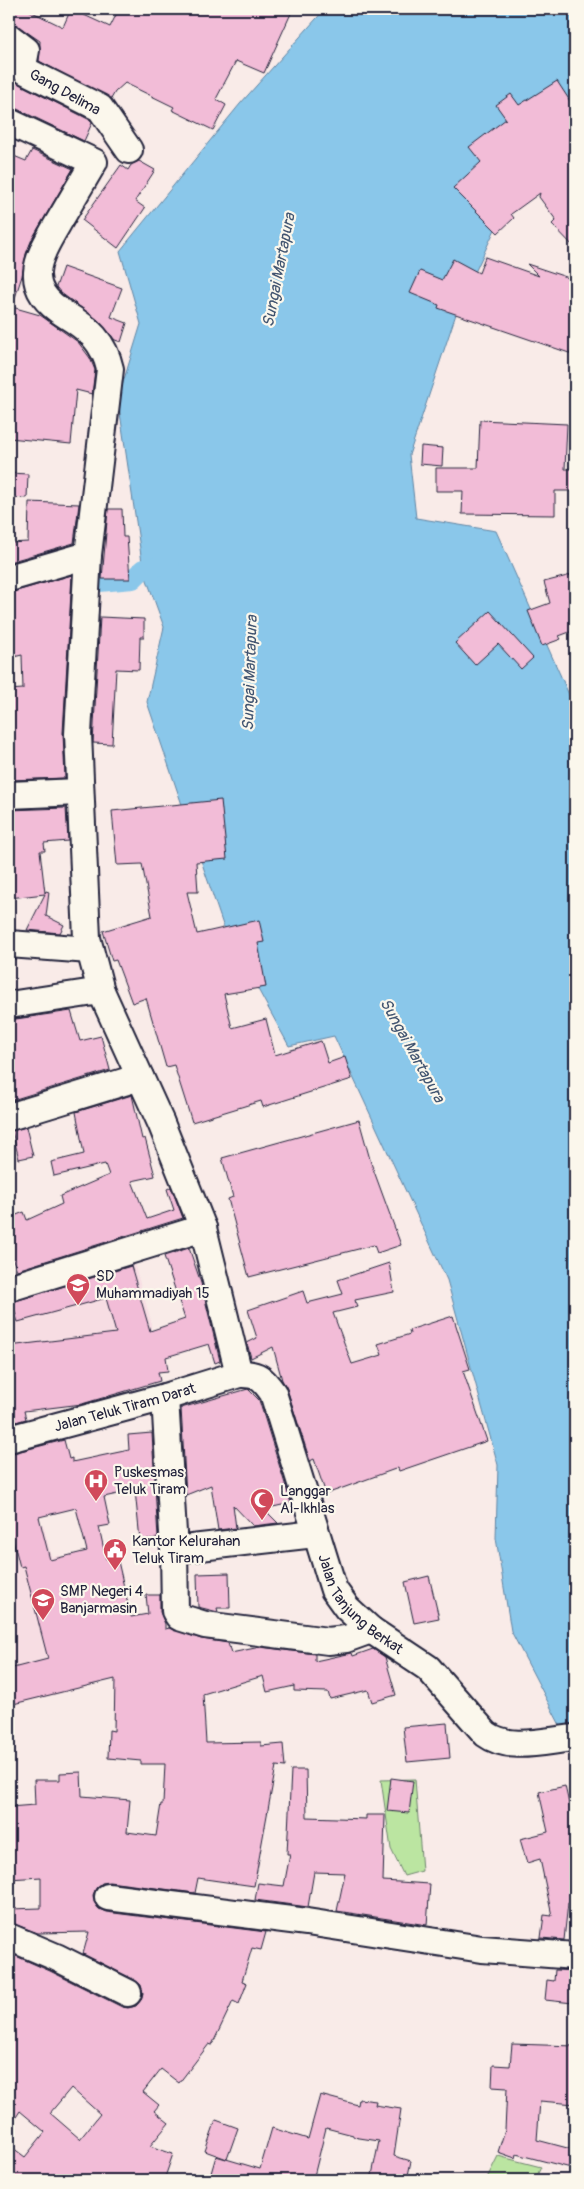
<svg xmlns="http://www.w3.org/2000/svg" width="584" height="2189" font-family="Pangolin,sans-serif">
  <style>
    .built { fill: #f7dde3 }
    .green { fill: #bbe5a1; stroke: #6e846e }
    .water { fill: #8ac7ea; stroke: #6085a4 }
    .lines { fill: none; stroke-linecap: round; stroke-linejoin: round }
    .canal { stroke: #8ac7ea; stroke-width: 20 }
    .building { fill: #f2bcd7; stroke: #22223b; fill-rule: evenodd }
    .minor-casing { stroke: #22223b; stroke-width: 30 }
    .minor { stroke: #fbf7ec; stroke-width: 26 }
    .labels { text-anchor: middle; stroke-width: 4.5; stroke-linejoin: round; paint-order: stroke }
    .street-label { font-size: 15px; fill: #22223b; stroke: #fbf7ec }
    .poi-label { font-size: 15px; fill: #22223b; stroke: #fbf7ec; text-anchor: start }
    .water-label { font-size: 16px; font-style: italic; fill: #415470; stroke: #fbf7ec }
  </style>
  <rect width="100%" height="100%" fill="#f9ebe8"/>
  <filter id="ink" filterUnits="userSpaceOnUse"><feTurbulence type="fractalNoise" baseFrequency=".02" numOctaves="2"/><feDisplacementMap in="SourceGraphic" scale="10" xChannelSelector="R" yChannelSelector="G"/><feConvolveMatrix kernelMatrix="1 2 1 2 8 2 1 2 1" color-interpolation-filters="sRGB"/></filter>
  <g filter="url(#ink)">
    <!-- built -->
    <path class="built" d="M131,1253l20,68v38l-142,18v-86z
      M43,1524l9,33 8,-2 34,130 -85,21v-173z"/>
    <!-- green -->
    <path class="green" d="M415,1779l7,92 -18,5 -13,-27 -10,-69z
      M498,2156l43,11 -6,13h-49z"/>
    <!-- water -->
    <path class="water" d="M325,9h250v129l-78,87 -40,86 -48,144 7,63 80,13 79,177v1022l-13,-1 -51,-98 -15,-93 2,-73 -51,-185 -113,-244 -45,10 -66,-121 -76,-223 17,-75 -21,-58 -25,-170 23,-75 -21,-73 120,-147z"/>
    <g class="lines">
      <!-- canal -->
      <path class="canal" d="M9,609l79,-26 45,-4 10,-10 27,-5"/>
    </g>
    <!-- building -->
    <path class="building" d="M9,9h17l37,18 8,-18 39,18 9,-18h174l-29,64 -28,-12 -20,38 10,6 -13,25 -41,-20 2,-3 -49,-24 -10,9 -4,7 -72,-38 1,-20 -31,-21z
      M9,70l4,9 6,5 71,36 2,3 -8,18 -69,-33 -6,-1z
      M557,81l13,20 5,-4v151l-23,-24 4,-4 -17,-23 1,-4 -29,21 3,4 -16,15 -45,-45 28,-26 -12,-15 37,-28 -10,-14 15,-11 8,11z
      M32,150l41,19 -41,70 -6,15 -4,22 -10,31 28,8 38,27 12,16 5,12 -3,24 -16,-4 -5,54 -62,-6v-284l17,7z
      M139,161l16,9 -20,31 10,7 -27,40 -36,-28 39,-55 7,5 3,-5z
      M485,257l54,19 -12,-12 48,16v75l-137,-47 1,-3 -29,-12 10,-22 22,9 11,-21 26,14z
      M63,267l59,21 -11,29 16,6 -6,19 -6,-2 -17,-20 -37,-27 -5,-6z
      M480,420l87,4 -2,45h10v22h-20v24l-93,-1 1,-23h-27v-23h42z
      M421,446l22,2 -1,18 -22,-2z
      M9,473l19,1 -1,24 -18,-1z
      M29,502l50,2 -5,39 -65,19v-19l19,-1z
      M108,509h14l1,28h4l3,42h-28z
      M575,574v56l-16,6 2,3 -19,7 -14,-35 22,-8 -6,-21z
      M72,575l-9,158 2,45 -56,2v-90l14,-1 -1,-34 -13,3v-65z
      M490,611l43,47 -12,11 -23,-25 -23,21 -20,-22z
      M100,617l44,2v18h-4l-1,33 -23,-1 -4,75 -19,-1z
      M221,800l6,59 -31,3 2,30h-11l10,42 62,-14 5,22 -6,1 8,44 -42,7 8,34 34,-9 9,36 46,-14 7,22 17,-6 7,22 -89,28 -2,-6 -69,21 -18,-57 -8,2 -20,-69 -14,5 -16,-43 -4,1 -9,-30 49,-15 -10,-52 -25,1 -5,-54z
      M66,808l2,33 -24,2 1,8h-5l5,42 1,-2 3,1 -3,24 18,9 -4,8 -33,-3 18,-36 -36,4v-88z
      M71,1011l9,30 21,-5 9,34 -101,31v-81z
      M132,1095l10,44 3,-1 10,38 -23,5 15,38 27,-9 -7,-21 4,-2 12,31 -166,52 -8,-20v-32l15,-6 3,8 35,-16 -2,-8 49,-21 -4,-11 -51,12 -3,-14 33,-8 -8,-42z
      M359,1120l12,43 30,82 -24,8 -3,-8 -125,32 -21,-78 5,-2 -11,-39z
      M26,1127l7,29 -14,3 -7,-28z
      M189,1248l12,35 19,78 -5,2 -6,-19 -43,13 2,14 -10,1 2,9 -78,23 -58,7 2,8 -17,5v-78l107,-13 -10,-35 -88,24 -6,-20 119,-36 19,65 35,-12 -21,-63z
      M389,1263l5,29 -39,8 2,7 -24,6 19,51 30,-9 -4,-11 32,-10 -1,-4 44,-14 17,53 -7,2 24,70 -88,30 -1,-3 -72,26 -12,-35 -4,2 -23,-72 -5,-9 -9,-33 -22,11 -4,-15 10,-5 -9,-28 55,-19 4,12 36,-9 -5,-14z
      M248,1389l11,11 32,103 -27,6 14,14 -25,3 -20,-21 3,23 -18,2 -7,-45 -25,10 -5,-87z
      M152,1433l6,105 -18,2 -5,-50 -31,7 6,28 -11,2 7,32 11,-2 14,60 17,-3 -2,-19h14v17l5,12v5l5,-1 31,11 27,4 3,10 29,-6 55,7v7l37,-8 1,3 20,-7 12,8 11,38 -24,7 -4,-12 -38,9 -2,-7 -34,-1v-5l-27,6 -4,-16 -60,18 3,49 55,-1v4l22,-2 2,23 -9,-1 -22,120 -56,-8 -3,15 -86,-11 -7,1 -6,5 -3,7 1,7 5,7 7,3 160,20 -5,18 -9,-2 -10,33 5,2 -8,21 -6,-3 -21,44 -3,-1 -30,39 -18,-14 -18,23 16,13 -5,6 15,12 -19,23 23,8 -9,26h-155v-35l16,12 20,-25 -25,-21 -11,17v-175l41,18 72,36 6,1 8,-2 5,-6 2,-7 -2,-8 -6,-5 -52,-26 6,-22 -51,1 -27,-10 -1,-14 31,-1v-31l-32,2v-72l26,-2 -1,-25h26v-7l21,-1 1,24 48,4 -3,32 29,4 5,-32h2l2,-40h-24v-3l-33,-3 1,-28 5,1 1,-52 -106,26v-36l39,-10 -24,-93 -4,1 -11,-43v-70l55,-14 5,19 3,-1v4l57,-12 -1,-15zM76,1508l11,43 -37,9 -11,-43zM71,2088l29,26 -20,25 -30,-26z
      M229,1573l1,35h-13l1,4 -20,-5 -1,-33z
      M429,1576l10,42 -25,5 -9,-41z
      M447,1723l3,35 -43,4 -4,-35z
      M291,1770h15l1,47 59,2v-4h19l-2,66 47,3 -3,41 -90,-14 8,-38 -31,-1 -6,35 -53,-7 3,-17 26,3 6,-32h-3z
      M391,1778l22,3 -4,32 -22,-2z
      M565,1786l10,44v71l-7,2 -4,37 -23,-2 3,-23 8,1 -12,-57 -13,4 -7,-24 28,-7 -9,-40z
      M555,1970l20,1 -2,32 -28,-3 2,-20 7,1z
      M512,2044l63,2v58l-35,-3 -3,39 38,10v19l-59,-15 -1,4 -17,-6 7,-22 2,-42 -15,-1 1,-22 17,1z
      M320,2095l38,10 1,-6 17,2 -1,4 26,4 -7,47 17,5 -4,19h-36l8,-39 -26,-4v-2l-27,-7 -13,52h-104l7,-24 44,13 12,-41 36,11z
      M216,2120l22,8 -11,31 -22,-8z"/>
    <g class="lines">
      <!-- minor casing -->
      <g class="minor-casing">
        <g id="minor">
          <path d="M9,37l17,13 -3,16 3,5 74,37 29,42"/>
          <path d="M9,122l85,40c-11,19 -22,37 -33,56 -22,38 -43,68 5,97 23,14 38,27 44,54l-22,186 -10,179 9,204 14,53 60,132 42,105 36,146"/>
          <path d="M9,578l79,-23"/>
          <path d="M9,795l70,-3"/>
          <path d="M9,944l81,6"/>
          <path d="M9,1005l92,-14"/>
          <path d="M9,1117l131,-40"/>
          <path d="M9,1288l194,-60"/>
          <path d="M165,1397l9,153 1,61 4,6 26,8 123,16 18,-2 25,-9"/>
          <path id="s1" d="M9,1439l156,-42 74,-23c19,-1 24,5 34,19l61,197 13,18 24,22 57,38 58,66c24,18 61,6 89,4"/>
          <path d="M174,1550l141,-16"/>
          <path d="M108,1897l199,25 175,27 93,7"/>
          <path d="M9,1937l47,20 72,36"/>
        </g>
      </g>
      <!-- minor -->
      <use href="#minor" class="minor"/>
    </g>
  </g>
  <!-- icons -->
  <defs>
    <g id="school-pin" transform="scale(1.25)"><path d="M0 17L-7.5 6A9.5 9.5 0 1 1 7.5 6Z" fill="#d1495b" stroke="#fbf7ec"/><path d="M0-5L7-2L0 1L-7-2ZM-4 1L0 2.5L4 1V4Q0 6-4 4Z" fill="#fff"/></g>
    <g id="hospital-pin" transform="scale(1.25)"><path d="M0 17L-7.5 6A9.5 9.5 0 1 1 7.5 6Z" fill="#d1495b" stroke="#fbf7ec"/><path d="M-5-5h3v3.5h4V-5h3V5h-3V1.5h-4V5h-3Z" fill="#fff"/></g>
    <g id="mosque-pin" transform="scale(1.25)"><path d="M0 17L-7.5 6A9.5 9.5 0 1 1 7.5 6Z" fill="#d1495b" stroke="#fbf7ec"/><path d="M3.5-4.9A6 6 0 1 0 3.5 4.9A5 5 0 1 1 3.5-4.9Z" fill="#fff"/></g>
    <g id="civic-pin" transform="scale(1.25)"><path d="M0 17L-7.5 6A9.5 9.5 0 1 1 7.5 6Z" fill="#d1495b" stroke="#fbf7ec"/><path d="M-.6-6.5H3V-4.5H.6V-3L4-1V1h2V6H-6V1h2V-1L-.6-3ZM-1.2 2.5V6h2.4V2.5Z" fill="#fff"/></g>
  </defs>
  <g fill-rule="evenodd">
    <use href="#school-pin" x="78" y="1285"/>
    <use href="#hospital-pin" x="96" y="1481"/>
    <use href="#mosque-pin" x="262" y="1500"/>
    <use href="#civic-pin" x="115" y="1550"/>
    <use href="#school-pin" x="43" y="1600"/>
  </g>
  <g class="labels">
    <!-- street labels -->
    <g class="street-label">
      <text transform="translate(65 92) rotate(29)" y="5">Gang Delima</text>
      <text dy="5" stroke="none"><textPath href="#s1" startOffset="120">Jalan Teluk Tiram Darat</textPath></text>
      <text dy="5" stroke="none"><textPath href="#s1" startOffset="514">Jalan Tanjung Berkat</textPath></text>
    </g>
    <!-- poi labels -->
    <g class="poi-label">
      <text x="96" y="1281">SD<tspan x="96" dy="17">Muhammadiyah 15</tspan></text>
      <text x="114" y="1477">Puskesmas<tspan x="114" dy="17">Teluk Tiram</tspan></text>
      <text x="280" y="1496">Langgar<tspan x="280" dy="17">Al-Ikhlas</tspan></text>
      <text x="132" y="1546">Kantor Kelurahan<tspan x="132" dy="17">Teluk Tiram</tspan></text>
      <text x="60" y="1596">SMP Negeri 4<tspan x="60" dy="17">Banjarmasin</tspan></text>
    </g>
    <!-- water labels -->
    <g class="water-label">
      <text transform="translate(278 270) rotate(-79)" y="6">Sungai Martapura</text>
      <text transform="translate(249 673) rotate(-88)" y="6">Sungai Martapura</text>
      <text transform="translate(413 1050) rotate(61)" y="6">Sungai Martapura</text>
    </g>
  </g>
  <!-- margin -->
  <rect width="584" height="2189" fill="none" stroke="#fbf7ec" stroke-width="30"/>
  <rect x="15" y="15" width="554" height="2159" fill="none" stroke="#22223b" stroke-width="2" filter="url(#ink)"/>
</svg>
